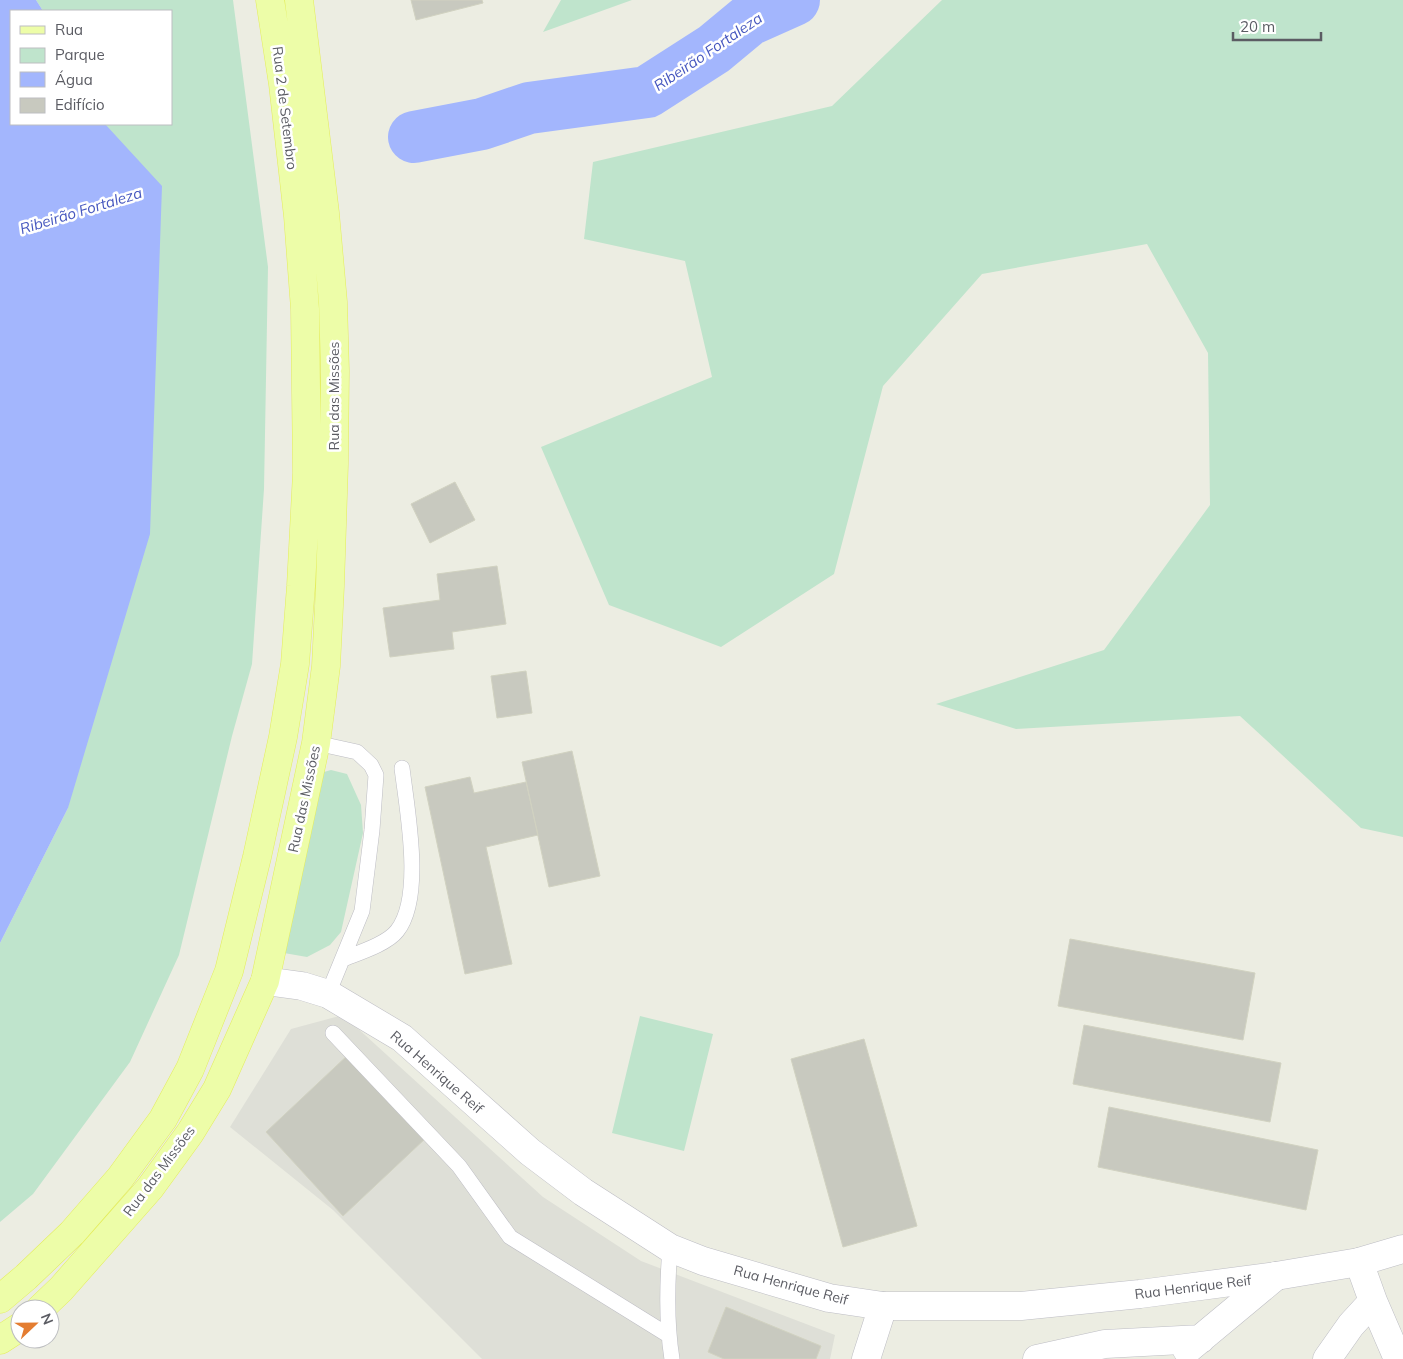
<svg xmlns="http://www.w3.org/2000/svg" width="1403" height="1359" font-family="Mulish,sans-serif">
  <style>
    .industrial { fill: #dedfd7 }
    .green { fill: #bfe4cc }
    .water { fill: #a3b6fd }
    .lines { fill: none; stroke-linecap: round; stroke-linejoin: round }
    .river { stroke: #a3b6fd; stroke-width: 52 }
    .building { fill: #c8c9bf; stroke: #d1d2c1 }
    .service-casing { stroke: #bdbdc4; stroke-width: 16 }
    .minor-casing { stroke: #bdbdc4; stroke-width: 29 }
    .tertiary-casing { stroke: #bdbdc4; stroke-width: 29 }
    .primary-casing { stroke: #e4ed5b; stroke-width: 29 }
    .service { stroke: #fff; stroke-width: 15 }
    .minor { stroke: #fff; stroke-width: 28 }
    .tertiary { stroke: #fff; stroke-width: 28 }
    .primary { stroke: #edfda8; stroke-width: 28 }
    .labels { text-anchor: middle; stroke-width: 5; stroke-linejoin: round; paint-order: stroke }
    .street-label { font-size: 14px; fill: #5b5c63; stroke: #fff }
    .water-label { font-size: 15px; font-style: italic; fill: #4657bf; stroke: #fff }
  </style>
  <rect width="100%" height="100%" fill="#ecede2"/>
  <!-- industrial -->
  <path class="industrial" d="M343,1015l200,182 98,64 194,74 -5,24h-348l-149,-149 -103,-83 61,-98z"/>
  <!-- green -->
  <path class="green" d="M36,0h197l35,267 -4,222 -12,175 -20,72 -53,219 -49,107 -97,132 -33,28v-279l68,-135 39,-681 -2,-3h66v-113h-128z
    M561,0h71l-89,32z
    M942,0h461v837l-42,-9 -121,-112 -224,13 -80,-25 168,-54 106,-145 -2,-152 -61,-109 -165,30 -99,112 -49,188 -113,73 -112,-42 -68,-158 171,-70 -27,-116 -101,-22 9,-77 239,-56z
    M331,770l16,4 14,31 2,28 -22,99 -11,13 -23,12 -23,-4 40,-181z
    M640,1016l73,18 -29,117 -72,-18z"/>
  <!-- water -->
  <path class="water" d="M0,0h36l7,11h-32v113h94l57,62 -12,348 -82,274 -68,135z"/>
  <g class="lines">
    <!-- river -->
    <path class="river" d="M414,137l68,-13 47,-16 118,-16 67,-43 35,-29 45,-20"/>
  </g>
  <!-- building -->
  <path class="building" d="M411,0h71l1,3 -67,17z
    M455,482l20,38 -45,23 -19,-39z
    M497,566l9,58 -54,8 2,17 -64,8 -7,-49 57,-8 -3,-26z
    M526,671l6,42 -35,5 -6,-42z
    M572,751l28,125 -51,11 -27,-125z
    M470,777l4,16 52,-11 12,53 -52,12 26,117 -47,10 -40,-187z
    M1070,939l185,34 -12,67 -185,-34z
    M1084,1025l197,38 -11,59 -197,-38z
    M864,1039l53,187 -74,21 -52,-188z
    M350,1053l77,84 -84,79 -77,-84z
    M1109,1107l209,43 -12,60 -208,-43z
    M726,1307l95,39 -5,13h-92l-16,-7z"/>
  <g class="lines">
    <!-- service casing -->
    <g class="service-casing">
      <path id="service" d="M316,743l41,9 14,13 5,10 -4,55 -10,81 -34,83
        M343,959c15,-6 44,-15 54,-28 27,-34 10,-121 5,-163
        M333,1033l126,133 51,71 158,98
        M670,1248c-3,37 -4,74 2,111"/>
    </g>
    <!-- minor casing -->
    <g class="minor-casing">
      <path id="minor" d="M1373,1301l25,58
        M1187,1350l89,-74
        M866,1359l17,-53
        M1037,1359l68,-15 96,-5
        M1327,1359l24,-34 22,-24 -14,-39"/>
    </g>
    <!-- tertiary casing -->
    <g class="tertiary-casing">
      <path id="tertiary" d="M265,981l37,5 26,8 74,44 128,114 53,40 87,56 33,13 126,37 54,8h138l119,-12 136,-18 83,-14 44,-13"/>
    </g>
    <!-- primary casing -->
    <g class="primary-casing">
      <path id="primary" d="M0,1299l26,-22 46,-44 48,-55 43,-59 27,-50 39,-98 28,-114 26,-120 12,-73 6,-78 6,-113 -2,-164 -7,-93 -15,-132 -13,-84
        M40,1309l21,-20 89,-101 40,-55 27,-44 48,-108 51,-238 10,-77 4,-80 4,-122 1,-93 -2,-69 -8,-89 -26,-213
        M0,1340l20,-13"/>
    </g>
    <!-- service -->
    <use href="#service" class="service"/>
    <!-- minor -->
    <use href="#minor" class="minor"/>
    <!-- tertiary -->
    <use href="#tertiary" class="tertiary"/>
    <!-- primary -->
    <use href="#primary" class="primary"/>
  </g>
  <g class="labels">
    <!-- street labels -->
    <g class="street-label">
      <text transform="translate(285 108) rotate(83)" y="5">Rua 2 de Setembro</text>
      <text transform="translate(334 396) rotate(-90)" y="5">Rua das Missões</text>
      <text transform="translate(304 799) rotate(-78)" y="5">Rua das Missões</text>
      <text transform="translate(437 1072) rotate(41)" y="5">Rua Henrique Reif</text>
      <text transform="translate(159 1171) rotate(-53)" y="5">Rua das Missões</text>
      <text transform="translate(791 1285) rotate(15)" y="5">Rua Henrique Reif</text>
      <text transform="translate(1193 1287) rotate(-7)" y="5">Rua Henrique Reif</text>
    </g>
    <!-- water labels -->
    <g class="water-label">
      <text transform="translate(708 52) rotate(-34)" y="5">Ribeirão Fortaleza</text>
      <text transform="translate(81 211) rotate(-17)" y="5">Ribeirão Fortaleza</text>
    </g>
  </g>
  <!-- legend -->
  <rect x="10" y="10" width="162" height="115" fill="#ffffff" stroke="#bdbec1"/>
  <rect x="20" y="26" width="25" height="8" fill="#edfda8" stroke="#bdbec1"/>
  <text x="55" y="35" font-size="15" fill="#5b5c63">Rua</text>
  <rect x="20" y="48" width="25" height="15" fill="#bfe4cc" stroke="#bdbec1"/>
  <text x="55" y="60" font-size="15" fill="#5b5c63">Parque</text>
  <rect x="20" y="72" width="25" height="15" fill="#a3b6fd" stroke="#bdbec1"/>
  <text x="55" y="85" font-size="15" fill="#5b5c63">Água</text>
  <rect x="20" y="98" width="25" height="15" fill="#c8c9bf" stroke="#bdbec1"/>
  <text x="55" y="110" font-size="15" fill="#5b5c63">Edifício</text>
  <!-- north arrow -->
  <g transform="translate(35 1324) rotate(68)"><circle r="24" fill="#ffffff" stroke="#bdbec1"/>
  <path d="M0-4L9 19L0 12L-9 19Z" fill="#e47d31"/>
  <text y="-8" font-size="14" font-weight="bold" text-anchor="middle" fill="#5b5c63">N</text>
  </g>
  <!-- scale -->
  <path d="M1233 32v8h88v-8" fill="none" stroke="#5b5c63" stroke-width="2.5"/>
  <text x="1240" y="32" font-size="15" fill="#5b5c63" stroke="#ffffff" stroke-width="4" paint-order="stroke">20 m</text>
</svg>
